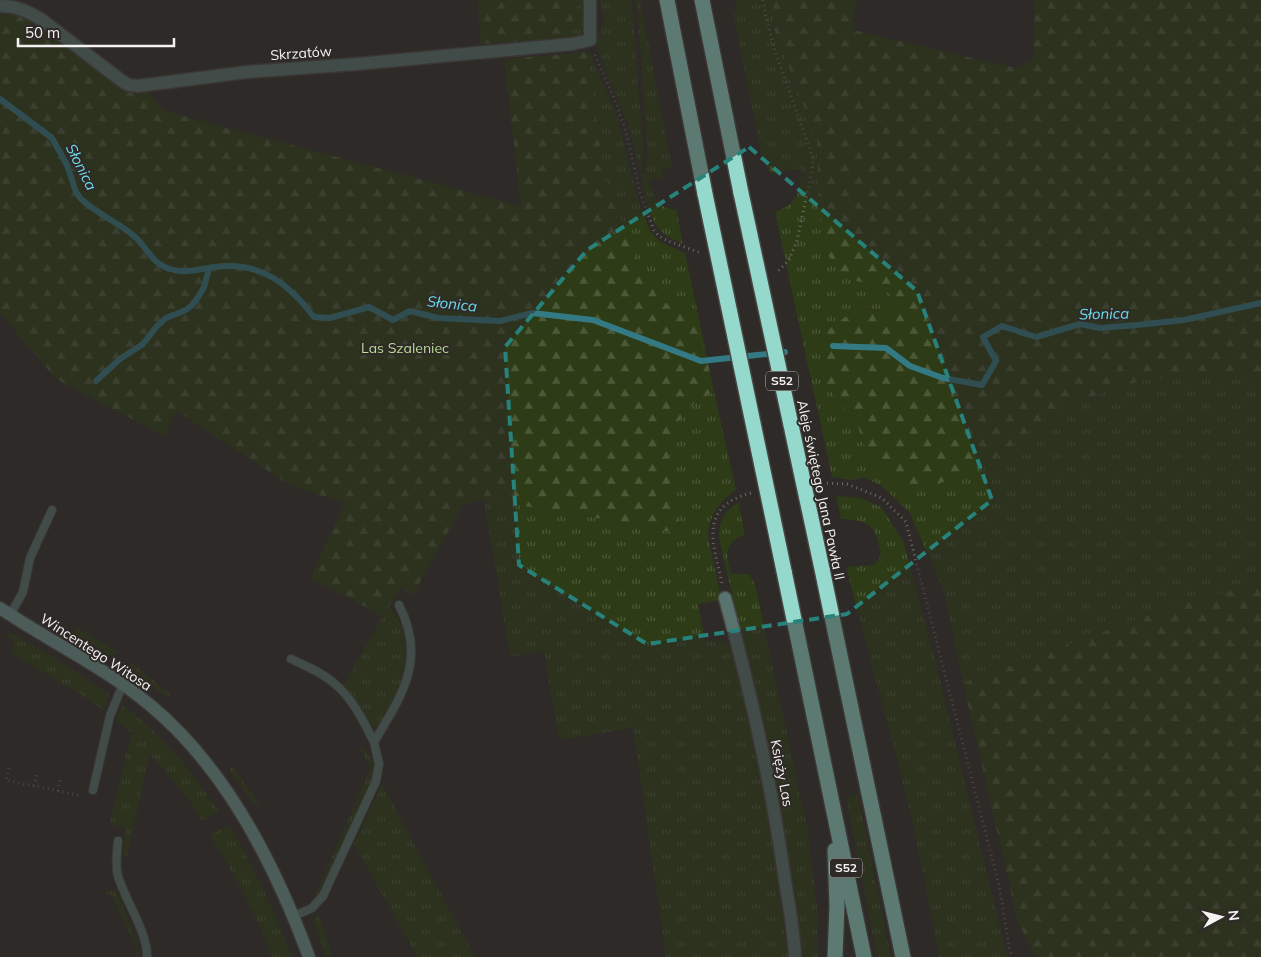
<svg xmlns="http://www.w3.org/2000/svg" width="1261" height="957" font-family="Mulish,sans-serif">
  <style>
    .grass { fill: url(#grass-tufts) }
    .forest { fill: url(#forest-firs) }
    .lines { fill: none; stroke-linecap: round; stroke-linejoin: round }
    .stream { stroke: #337a84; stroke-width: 6 }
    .lane-casing { stroke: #4a4644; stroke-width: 10 }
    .street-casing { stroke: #4a4644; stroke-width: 15 }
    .secondary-casing { stroke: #4a4644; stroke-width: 15 }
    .highway-casing { stroke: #4a4644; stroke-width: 18 }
    .path { stroke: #6d6a68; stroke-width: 3; stroke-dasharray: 1 4; stroke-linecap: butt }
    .lane { stroke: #59736e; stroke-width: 8 }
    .street { stroke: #59736e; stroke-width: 12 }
    .secondary { stroke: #719c94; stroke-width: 12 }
    .highway { stroke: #94d9cc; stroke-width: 15 }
    .highway-bridge-casing { stroke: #4a4644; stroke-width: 18; stroke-linecap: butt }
    .highway-bridge { stroke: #94d9cc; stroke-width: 15 }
    .marked { fill: none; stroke: #26827b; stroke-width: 4; stroke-dasharray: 10 6; stroke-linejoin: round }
    .labels { text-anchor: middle; stroke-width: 4; stroke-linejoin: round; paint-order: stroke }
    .shield { fill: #2e2a28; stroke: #b9b7b5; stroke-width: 1 }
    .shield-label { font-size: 12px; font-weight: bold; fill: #f5f3f1 }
    .street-label { font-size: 14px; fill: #f5f3f1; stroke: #2e2a28 }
    .park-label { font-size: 14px; fill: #bcdc94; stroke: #2e2a28 }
    .water-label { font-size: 15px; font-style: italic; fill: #6edaea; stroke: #2e2a28 }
  </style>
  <defs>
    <pattern id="grass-tufts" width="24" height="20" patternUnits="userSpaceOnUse" patternTransform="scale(1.25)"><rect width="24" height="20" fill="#2d3c16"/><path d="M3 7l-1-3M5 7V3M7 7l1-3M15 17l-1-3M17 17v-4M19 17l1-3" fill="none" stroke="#4c5938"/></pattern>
    <pattern id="forest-firs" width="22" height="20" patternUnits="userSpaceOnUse" patternTransform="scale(1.25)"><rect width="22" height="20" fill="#2d3c16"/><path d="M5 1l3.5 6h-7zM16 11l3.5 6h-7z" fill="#4c5938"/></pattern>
  </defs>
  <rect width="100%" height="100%" fill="#2e2a28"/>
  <!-- grass -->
  <path class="grass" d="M578,0h6c0,9 4,28 -3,34 -3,3 -9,3 -13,4z
    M600,0h31c4,29 5,57 7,86 2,28 8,56 4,85l-2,1 -11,-45 -31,-75 -1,-8 4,-17 4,-2z
    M636,0h4l32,167 -10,2 2,9 -15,2c3,14 10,31 27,29l7,35c-7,-4 -15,-6 -21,-12 -13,-12 -18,-41 -22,-59l8,2 -3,-2c5,-25 0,-44 -1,-69 -2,-35 -4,-69 -8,-104z
    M735,0h39l-2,23 45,119 2,70 25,65 47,13 -1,19h-24l-40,75 32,43 11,30 125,3 65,-53 85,-27 72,-6h45v209l-84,22 -214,78 -19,-91 -34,-79 -28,-27 -18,-9 -11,3 -21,-3 -57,-265c23,-8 26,-21 26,-43l-30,4 -7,-16h-2l-29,-144 5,-1z
    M586,52l5,4 27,62 18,75 14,38 10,11 25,11 14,66 -35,-17 -29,-48 -30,-75z
    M714,392l22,98c-18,12 -28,27 -28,48l13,59 -1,3 -22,4 7,36c13,3 18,-4 28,7l32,139 23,171h-122l-33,-229 -74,12 -15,-89 -34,6 -26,-157 81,12 116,22 -12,-80 9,-32 17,-20z
    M836,496l25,2 20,9 22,34 31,114 71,293 4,9h-70l-18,-95 -16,-71 -59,-224 29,-2 6,-10c-5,-29 -10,-35 -40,-36z
    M738,502l7,33c-22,7 -19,22 -14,39h18l6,11 53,246 9,77 1,49h-18l-31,-207 -49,-207c-3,-19 3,-30 18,-41z
    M389,606l13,19 5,35 -3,18 -8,18 -19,31 -4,1 -30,-43z
    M78,628l41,25 -7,4 -38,-24z
    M11,633l39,22 59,39 -5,17 -16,-12 -77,-46 3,-12 -8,-5z
    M129,661l42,34 -6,1 -36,-29z
    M122,705c40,28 69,66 97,106l-17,10 -13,-21 -39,-46 -23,102h-4l3,-27 -16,-5 21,-91 -15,-12z
    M364,748l9,15v12l-29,67 -28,56 -3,1 58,-131 -12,-19z
    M232,766l28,39 -7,-2 -23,-32z
    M382,784l93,173h-58l-63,-113z
    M858,795l33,162h-14l-31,-159z
    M229,825c25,42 46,86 63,132h-21c-13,-43 -38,-84 -61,-122z
    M109,891h7l21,49 2,17h-4l1,-10 -24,-52 -12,-2z
    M319,914l13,41 -6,1 -13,-35z"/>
  <!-- forest -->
  <path class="forest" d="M478,0h100l-10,38 -88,6z
    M774,0h82l-3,30 163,38 17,-8 2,-60h226v374h-45l-72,6 -85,27 -65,53 -58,25h-38l-29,-28 -11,-30 -32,-43 -2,-50c26,-23 32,-25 66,-25l1,-18 -47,-14 -16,-22 -9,-43 -2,-71 -45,-118z
    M0,14l15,1 20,7 44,35 47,33 10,2h11l18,19 356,95 -17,-147 82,-7 19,127 30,75 29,48 35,17 15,73 -19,10 -17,20 -9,32 12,80 -116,-22 -82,-12 -19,4 -51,91 -13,-7 -17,29 -37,-21 -36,-17 35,-76 -54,-17 -114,-75 -13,25 -108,-57 -56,-66z
    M1261,583v374h-225l-18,-34 -55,-240 214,-78z"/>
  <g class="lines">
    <!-- stream -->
    <path class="stream" d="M0,99l52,39 15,27 9,27 5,7c16,15 37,23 53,37 13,11 18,28 36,33 15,5 29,0 45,-2 45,-6 73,16 99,50l16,1 39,-11 24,13 17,-9 28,7 62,3 32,-8 61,7 108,41 84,-9
      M833,346l53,2 24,18 33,12 39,7 14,-24 -13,-24 19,-11 34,11 44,-13 20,4 37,-3 47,-5 77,-17
      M96,381l24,-22 23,-15 14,-18 9,-8 20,-8 5,-4 6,-7 7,-12 5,-19"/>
    <!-- lane casing -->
    <g class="lane-casing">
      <path id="lane" d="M10,615l13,-23 7,-34 22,-48
        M291,659c15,7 32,14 44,25 18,15 29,38 39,58
        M93,790l17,-74 13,-32
        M118,841c-1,12 -3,24 0,35 7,24 30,57 29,81
        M294,916l18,-8 11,-12 53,-115 3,-17 -5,-22c28,-47 53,-82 25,-137"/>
    </g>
    <!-- street casing -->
    <g class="street-casing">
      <path id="street" d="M0,6c16,0 28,5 42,14l80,61 7,4 9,1 109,-14 110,-8 215,-20 18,-4v-40
        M725,598c25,91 46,183 59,276 4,27 10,55 11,83"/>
    </g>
    <!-- secondary casing -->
    <g class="secondary-casing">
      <path id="secondary" d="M0,608c49,33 104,59 150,97 75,62 126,162 159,252"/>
    </g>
    <!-- highway casing -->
    <g class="highway-casing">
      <path id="highway" d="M667,0l38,194
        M702,0l39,193
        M822,569l81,388
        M784,571l80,386
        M835,850l2,56 -2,51"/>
    </g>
    <!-- path -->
    <path class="path" d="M763,0l3,18 10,36 37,104 -1,12 -15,71 -8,19 -13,13
      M595,55l22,50 10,30 13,58 14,37 5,6 9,5 33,12
      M822,483l25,1 35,14 24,24 93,363 11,66 3,6
      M722,583c-9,-40 -24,-76 29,-90
      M9,768l-3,12 76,16
      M34,786l3,-12
      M58,791l2,-12"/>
    <!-- lane -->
    <use href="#lane" class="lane"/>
    <!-- street -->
    <use href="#street" class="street"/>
    <!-- secondary -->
    <use href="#secondary" class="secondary"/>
    <!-- highway -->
    <use href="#highway" class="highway"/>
    <!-- highway-bridge casing -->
    <g class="highway-bridge-casing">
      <path id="highway-bridge" d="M741,193l81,376
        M705,194l79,377"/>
    </g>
    <!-- highway-bridge -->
    <use href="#highway-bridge" class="highway-bridge"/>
  </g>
  <!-- marked area -->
  <path d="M0 0H1261V957H0ZM749,147l168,144 75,209 -145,114 -200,30 -128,-79 -14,-218 82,-97z" fill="#2e2a28" fill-opacity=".55" fill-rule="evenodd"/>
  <path class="marked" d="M749,147l168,144 75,209 -145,114 -200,30 -128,-79 -14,-218 82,-97z"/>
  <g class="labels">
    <!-- shield labels -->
    <g class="shield">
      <rect x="766" y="371.5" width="32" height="19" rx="4"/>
      <rect x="830" y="858.5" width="32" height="19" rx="4"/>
    </g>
    <g class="shield-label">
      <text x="782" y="385">S52</text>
      <text x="846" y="872">S52</text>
    </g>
    <!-- street labels -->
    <g class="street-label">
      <text transform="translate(301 53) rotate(-4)" y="5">Skrzatów</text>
      <text transform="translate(821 490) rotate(78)" y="5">Aleje świętego Jana Pawła II</text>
      <text transform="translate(96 652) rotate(33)" y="5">Wincentego Witosa</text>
      <text transform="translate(782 773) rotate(79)" y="5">Księży Las</text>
    </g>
    <!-- park labels -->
    <g class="park-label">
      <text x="405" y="353">Las Szaleniec</text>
    </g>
    <!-- water labels -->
    <g class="water-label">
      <text transform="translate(81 167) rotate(63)" y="5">Słonica</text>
      <text transform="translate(452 304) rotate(6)" y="5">Słonica</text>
      <text transform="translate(1104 314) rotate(-1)" y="5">Słonica</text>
    </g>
  </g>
  <!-- north arrow -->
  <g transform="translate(1221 917) rotate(83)" stroke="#2e2a28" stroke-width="4" paint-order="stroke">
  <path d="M0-4L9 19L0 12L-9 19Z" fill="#f5f3f1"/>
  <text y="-8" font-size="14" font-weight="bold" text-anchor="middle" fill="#f5f3f1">N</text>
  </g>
  <!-- scale -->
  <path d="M18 38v8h156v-8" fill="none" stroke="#f5f3f1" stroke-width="2.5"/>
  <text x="25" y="38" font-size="15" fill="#f5f3f1" stroke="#2e2a28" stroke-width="4" paint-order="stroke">50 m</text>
</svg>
